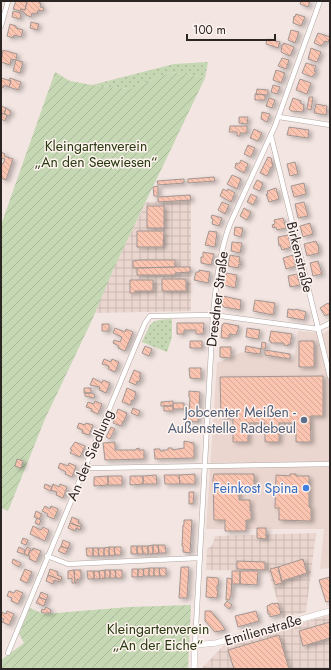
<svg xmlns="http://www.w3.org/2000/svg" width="331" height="670" font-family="Jost,sans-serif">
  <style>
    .built { fill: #ebd6cf }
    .industrial { fill: url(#industrial-grid) }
    .grass { fill: url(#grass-dots) }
    .garden { fill: url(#garden-furrows) }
    .building { fill: url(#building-back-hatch); stroke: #a39692; filter: url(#shadow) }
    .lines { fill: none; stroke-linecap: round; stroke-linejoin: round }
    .minor-casing { stroke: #b2a6a1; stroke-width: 5.5 }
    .tertiary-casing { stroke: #b2a6a1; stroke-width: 6 }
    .minor { stroke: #fff; stroke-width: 4.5 }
    .tertiary { stroke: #fff; stroke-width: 5.5 }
    .service-dot { fill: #5c6f8a; stroke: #fef3ef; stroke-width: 1.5 }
    .shop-dot { fill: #3f7fe0; stroke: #fef3ef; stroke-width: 1.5 }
    .labels { text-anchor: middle; stroke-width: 3; stroke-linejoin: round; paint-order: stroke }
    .park-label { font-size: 14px; fill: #26380d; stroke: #fef3ef }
    .street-label { font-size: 14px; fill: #2b2624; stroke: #fef3ef }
    .service-label { font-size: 14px; fill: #4e5e75; stroke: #fef3ef; text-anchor: end }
    .shop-label { font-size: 14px; fill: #366cbe; stroke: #fef3ef; text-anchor: end }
  </style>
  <defs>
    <pattern id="industrial-grid" width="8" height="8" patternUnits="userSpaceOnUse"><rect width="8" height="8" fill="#ebd6cf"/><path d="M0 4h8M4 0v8" fill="none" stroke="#cab8b2"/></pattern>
    <pattern id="grass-dots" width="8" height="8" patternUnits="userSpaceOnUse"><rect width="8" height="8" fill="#c5d7b3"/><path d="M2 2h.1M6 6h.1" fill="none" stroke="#a9b89a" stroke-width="1.8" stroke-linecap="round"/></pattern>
    <pattern id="garden-furrows" width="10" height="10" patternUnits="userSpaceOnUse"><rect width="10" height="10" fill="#c5d7b3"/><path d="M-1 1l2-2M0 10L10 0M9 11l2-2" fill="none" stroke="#a9b89a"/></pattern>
    <pattern id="building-back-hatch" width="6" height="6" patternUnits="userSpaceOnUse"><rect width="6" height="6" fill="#fac4b1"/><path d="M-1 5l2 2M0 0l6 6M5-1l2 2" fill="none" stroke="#d6a898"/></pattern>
    <filter id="shadow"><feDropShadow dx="3" dy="2" stdDeviation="2" flood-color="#0004"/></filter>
  </defs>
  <rect width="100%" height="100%" fill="#f3e5e1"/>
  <!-- built -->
  <path class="built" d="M330,329v239l-10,1 4,-40h-118l11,-166 25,-11 52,8 4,-29 26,2z"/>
  <!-- industrial -->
  <path class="industrial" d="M191,200v111l-96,2 19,-45 32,-66z
    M316,533l-10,79 -23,6 -15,-47 -62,-1 1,-21 5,-3 3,-10z
    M330,615v54h-129l23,-24z"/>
  <!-- grass -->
  <path class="grass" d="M208,62l-3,16 -34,-6 -41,17 -38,-4 82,-21z
    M172,319v18l-5,15 -25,-10c10,-21 7,-22 30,-23z"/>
  <!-- garden -->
  <path class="garden" d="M55,72l15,9 22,4 38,4 41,-17 34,6 -91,190 -22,52 -47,99 -37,92 -7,-3v-283z
    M191,605l-3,64h-187v-9l23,-17 -5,-9 11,-26 14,6 85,-7z"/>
  <!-- building -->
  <path class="building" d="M16,1l11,1 -2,8 -4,-1 -1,2 -7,-2z
    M27,1h12v2h2l-1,4 4,1 -1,3 -5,-1 -1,4 -5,-1 -1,4 -5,-2 -2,-3 -4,-1 1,-2 4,1z
    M301,1h9l-2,6 -8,-3z
    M13,11l8,2 -1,6 -8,-2z
    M296,14l9,3 -4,9 -8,-3 1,-7 1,1z
    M31,22l8,2 -2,6 -7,-2z
    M10,24l6,2v2l7,2 -2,7 -7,-2 -1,3 -6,-2z
    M291,30l8,2 -4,11 -7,-3z
    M318,33l12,4 -2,5 -3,-1 -4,5 -7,-3z
    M267,39l13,3 -2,6 -12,-4z
    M284,43l10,4 -4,9 -9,-4 1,-7h1z
    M311,48l10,4 -4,10 -9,-3z
    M3,50l14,4 -1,6 -5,-1 -1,6 -9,-3z
    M282,58l7,2 -3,9 -8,-3z
    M16,60l7,2 -3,11 -7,-2z
    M306,63l10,3 -2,5 2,1 -4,5 -10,-4z
    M276,70l9,3 -4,10 -8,-3z
    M1,78l10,3 -2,6 -5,-2 -1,3 -2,-1z
    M10,78l11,4 -3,8 -9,-3 2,-6 -2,-1z
    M300,79l11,4 -4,11 -11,-4z
    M273,85l7,2 -3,7 -6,-2z
    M257,89l11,1v5l-12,-1z
    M255,94l10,1v5h-10z
    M309,97h4l-2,13 -4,-1z
    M269,98l6,2 -3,8 -6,-2z
    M293,98l8,3 -1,2 4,2 -1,7 -12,-1 -2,-2z
    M316,104l11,2 -1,9 -12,-2z
    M1,106l5,2 -2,6 -3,-1z
    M6,108l5,3 -2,5 -5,-2z
    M262,112l8,2 -3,8 -6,-3z
    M2,113l5,2 -2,6 -4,-2z
    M239,117h9l-1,7 -8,-1z
    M230,126h17v7h-7v3h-3v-4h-8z
    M289,127l20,3 -1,8 -21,-3z
    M254,129l8,4 -4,8 -8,-3z
    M248,145l7,3 -4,9 -7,-3z
    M1,152l4,2 -1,2 9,3 -7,21 -5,-2v-15l2,1 2,-5 -4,-1z
    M268,157l3,1 2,9h-2l-4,9 -7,-3z
    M241,160l7,4 -4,9 -9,-5 1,-5 3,1z
    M295,162l3,12 -8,2 -3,-12z
    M232,175l9,4 -4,10 -10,-5z
    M214,177l1,4 -27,2v-4z
    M184,179v4l-26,2 -1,-4z
    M257,180l6,3 -3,8 -7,-3z
    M304,183l2,11 -12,3 -3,-11z
    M158,186v10h-4l-1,-9z
    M276,188l3,11 -10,3 -3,-8h2l-1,-3z
    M223,189l4,2 1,-2 7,4 -4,9 -11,-6z
    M251,194l6,3 -4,8 -6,-3z
    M190,195l1,5 -33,2v-5z
    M222,202l7,3 -4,9 -7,-4z
    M304,202l4,14 -10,2 -3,-14z
    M147,206h17v22h-17z
    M244,208l7,4 -4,8 -7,-4z
    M212,215l10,3 -3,8 -7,-2 1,-5 -2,-1z
    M283,218l3,10 -9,2 -1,-3 -3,1 -1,-3 3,-1 -1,-4z
    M310,223l3,11 -10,3 -3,-11z
    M235,227l8,1 -2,9 -7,-2z
    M137,231h27l-1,16h-26z
    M209,231l8,1 -2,15 -10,-2z
    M288,235l3,12 -9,3 -2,-5 -1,1 -1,-9z
    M316,241l1,3h1l1,9 -12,3 -3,-12z
    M232,242l10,1 -2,10 -9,-2z
    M203,252l11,2 -3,11 -10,-2v-6h2z
    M230,255l10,2 -1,5h2v3l-2,-1 -1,4 -10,-2z
    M293,255l3,11 -10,3 -3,-11z
    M140,260h35v7l-42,1v-7z
    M318,261l4,13 -9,2 -3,-13z
    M175,267h15v5l-15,1v2h-38v-7z
    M199,270l11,2 -2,11 -14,-3 2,-8h3z
    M226,273l11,2 -2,13 -11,-3z
    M297,274l3,11 -10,2 -2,-11z
    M162,279h24v12h-24z
    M130,280h23v11h-18v2h-5z
    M223,296l18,4 -1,10 -16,-3 -2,-2z
    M255,300l20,3 -2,12 -20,-4z
    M330,303v10l-5,3 -5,-8 6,-4z
    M288,309l7,1 1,-1 10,3 -2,8 -17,-3z
    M177,323h27l-1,11h-7v-4h-12v4h-7z
    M224,323l15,3 -3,9 -7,-1v4h-8l1,-13z
    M102,324h7v7h-7z
    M115,328l10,4 1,-3 7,3 -8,19 -7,-3 1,-2 -6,-3 1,-3 6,2 2,-5 -9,-4z
    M247,328l13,2 -2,9 -12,-2z
    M271,331l21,3 -2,11 -2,-1v2l-4,-1v-2h-13v-2h-2z
    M190,341h12v7h-12z
    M299,341h15v26h-15z
    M262,342l4,1 -1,6h-4z
    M145,346l7,3 -3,7 -7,-3z
    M246,346l15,3 -1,5 -15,-2z
    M220,347h11v11l-11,-1z
    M265,350l25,4v5l-25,-4z
    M104,359l7,3 1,-3 7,3 -4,10 -7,-3 1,-3 -7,-2z
    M189,368h12v11l-11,-1z
    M134,370l7,3 -2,4h2l-2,5 -2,-1 -1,4 -7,-3z
    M323,376v40h-13l1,26h-15v-19h-17v19h-14v-19h-17v19h-15v-25h-12l-1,-40z
    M93,378l9,5 1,-3 7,3 -4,10 -7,-3 1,-3 -10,-2z
    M84,388h7v5h-7z
    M127,388l9,4 -2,8h-2l-2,5 -8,-3z
    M189,391l11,1 -2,30 -11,-1 1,-5h1l1,-19h-1z
    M85,393h6l4,2 -1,3 -9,-2z
    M95,401l7,3 -4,10 -7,-3 1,-2 -6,-2 2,-5 6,2z
    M173,401v5h-12v-4z
    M173,403h11v6h-11z
    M164,406h9v5h-9z
    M133,408l7,3 -2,5 -7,-3z
    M118,409l9,4 -3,8h-1l-2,5 -8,-3z
    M79,423l6,2 1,-2 7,2 -4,10 -7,-2 1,-3 -6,-2z
    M111,427l4,2 -5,10 -4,-2z
    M184,441l10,2v15l-39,1 -1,-10h6v2h3v-1h5v-2h4v2l12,-2z
    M75,442l10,4 -5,11 -10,-4 2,-3 -2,-1z
    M115,442v8h21v-1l3,-1v2h5v9l-39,1 -2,-17z
    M17,459l6,2 -2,7 -6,-2z
    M60,463l8,3 1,-3 7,3 -4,11 -7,-3 1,-2 -8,-4z
    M195,474v10h-15l-1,-9z
    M214,474h40v12h-15v14h11v11h1v9h-5v11h-21v-11h-11l-1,-41z
    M290,474h6v2h13v31h2v14l-32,-1v-12h-4l1,-33 14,1z
    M156,475l1,9h-14v-8z
    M164,475h15l1,9h-15z
    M108,476h14v9h-14z
    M108,476v9l-14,1v-9z
    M130,476h13v8l-13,1z
    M45,484l7,3 -1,4 -7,-3z
    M53,484l6,3 1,-3 7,3 -4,11 -7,-3 1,-3 -6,-2z
    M189,492h5l-1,12h-4z
    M45,506l5,3 1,-3 7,3 -4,10 -7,-3 1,-2 -6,-3z
    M36,511l6,3 -3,5 -5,-2z
    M72,517l7,3 -1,3 4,2 -1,2 -11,-4z
    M37,518l4,2 -2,5 -4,-2z
    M184,520h8l-2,33 -7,-1v-6h-1l1,-21h1z
    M70,523l11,4 -1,3 -4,-2 -1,3 -7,-3z
    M33,526l8,4 2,-3 6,3 -4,11 -15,-7z
    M257,528h9v11l-9,-1z
    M23,538l5,2 -2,5 -5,-2z
    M63,540l7,3 -2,6 -7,-3z
    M153,545v9h-5v-8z
    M153,545h5l1,8 -6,1z
    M158,545h7l1,8h-7z
    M61,546l7,3 -3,5 -7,-3z
    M131,546h6v8h-6z
    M137,546h5l1,8h-6z
    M142,546h6v8h-5z
    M19,547l6,3 -1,4 -7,-2z
    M27,547l4,2 -3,7 -4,-2z
    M109,547v9h-5v-8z
    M109,547h5l1,8 -6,1z
    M114,547h7v8h-6z
    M33,548l8,3 -5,11 -7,-3 1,-3 -2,-1 2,-5 2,1z
    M86,548h7v8h-6z
    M93,548h5l1,8h-6z
    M98,548h6v8h-5z
    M13,559l8,4 -2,4 -7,-4z
    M303,559l4,14 -25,8 -4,-14z
    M237,561l28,1v8l-28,-1z
    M181,567h8l-2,31h-8z
    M278,567l4,16 -7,2 -5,-16z
    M149,568h5v8h-5z
    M149,568v8h-5l-1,-7z
    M154,568h5l1,8h-6z
    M159,568h7v8h-6z
    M25,569l7,3 -5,11 -7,-3z
    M50,569l8,3 -1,3 5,2 -1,3 -13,-5z
    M132,569h6v8h-6z
    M138,569h5l1,7 -6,1z
    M74,570l1,13h-3v-5l-4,1v-8z
    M74,570h7v9h-4v4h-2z
    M105,570h5v8h-5z
    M105,570v8l-5,1 -1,-8z
    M110,570h5l1,8h-6z
    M115,570h7v8h-6z
    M87,571h7v8h-6z
    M94,571h5l1,8h-6z
    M232,571h8v13h-8z
    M240,571h18l-1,14 -17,-1z
    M48,575l13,5 -1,2 -6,-2 -1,4 -7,-3z
    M207,577l11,1 1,7h-2v6h1l-1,7 -11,-1z
    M330,577v24l-4,1 -7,-22z
    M227,578l5,1 -1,16 -2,5h-3z
    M16,590l7,3 -5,11 -7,-3 1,-3 -5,-2 2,-5 5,2z
    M41,592l7,3 -2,5 -7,-3z
    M39,597l7,3 -2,6 -8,-3z
    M227,601l5,4 -3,4 -5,-4z
    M273,603v1l5,-1 3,11 -11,3v-3h-2l-1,-8z
    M46,607l5,3 -1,3h-6l-3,-1 1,-3 2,1z
    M7,611l7,3 -5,11 -7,-3 2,-3 -3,-1v-6l5,2z
    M205,611h6l12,15 2,4 -10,2 -10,-11z
    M256,611l3,10 -21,6 -3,-11z
    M330,622v16l-27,8 -4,-15z
    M279,635l10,34h-55l-6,-19z"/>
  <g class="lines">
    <!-- minor casing -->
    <g class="minor-casing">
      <path id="minor" d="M1,26l7,-25
        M279,117l51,8
        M271,136l59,241
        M84,467l9,1 237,-4
        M47,556l21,8 131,-6
        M195,645l18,-330c3,-30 6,-62 17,-91l45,-98 45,-125
        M8,653l137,-330 5,-7 63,-1 105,14 12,-6"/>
    </g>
    <!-- tertiary casing -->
    <g class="tertiary-casing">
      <path id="tertiary" d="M194,669l1,-24 21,-2 114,-32"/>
    </g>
    <!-- minor -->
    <use href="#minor" class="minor"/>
    <!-- tertiary -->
    <use href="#tertiary" class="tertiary"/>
  </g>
  <!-- markers -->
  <circle class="service-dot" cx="304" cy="420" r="4"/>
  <circle class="shop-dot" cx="306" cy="488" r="4"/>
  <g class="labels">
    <!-- park labels -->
    <g class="park-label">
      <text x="96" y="151">Kleingartenverein<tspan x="96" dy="16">„An den Seewiesen“</tspan></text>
      <text x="158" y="634">Kleingartenverein<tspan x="158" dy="16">„An der Eiche“</tspan></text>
    </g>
    <!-- street labels -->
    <g class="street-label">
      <text transform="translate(300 257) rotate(76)" y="5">Birkenstraße</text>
      <text transform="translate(217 299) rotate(-83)" y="5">Dresdner Straße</text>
      <text transform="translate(90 455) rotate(-67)" y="5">An der Siedlung</text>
      <text transform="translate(263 630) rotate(-16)" y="5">Emilienstraße</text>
    </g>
    <!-- service labels -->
    <g class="service-label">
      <text x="296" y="417">Jobcenter Meißen -<tspan x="296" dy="16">Außenstelle Radebeul</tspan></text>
    </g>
    <!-- shop labels -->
    <g class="shop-label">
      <text x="298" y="493">Feinkost Spina</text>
    </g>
  </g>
  <!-- border -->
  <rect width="331" height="670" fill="none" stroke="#2b2624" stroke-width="4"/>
  <!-- scale -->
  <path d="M187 34v6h88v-6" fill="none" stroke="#2b2624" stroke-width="2"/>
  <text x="193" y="34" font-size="12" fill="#2b2624" stroke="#fef3ef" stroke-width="3" paint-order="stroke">100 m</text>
</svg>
